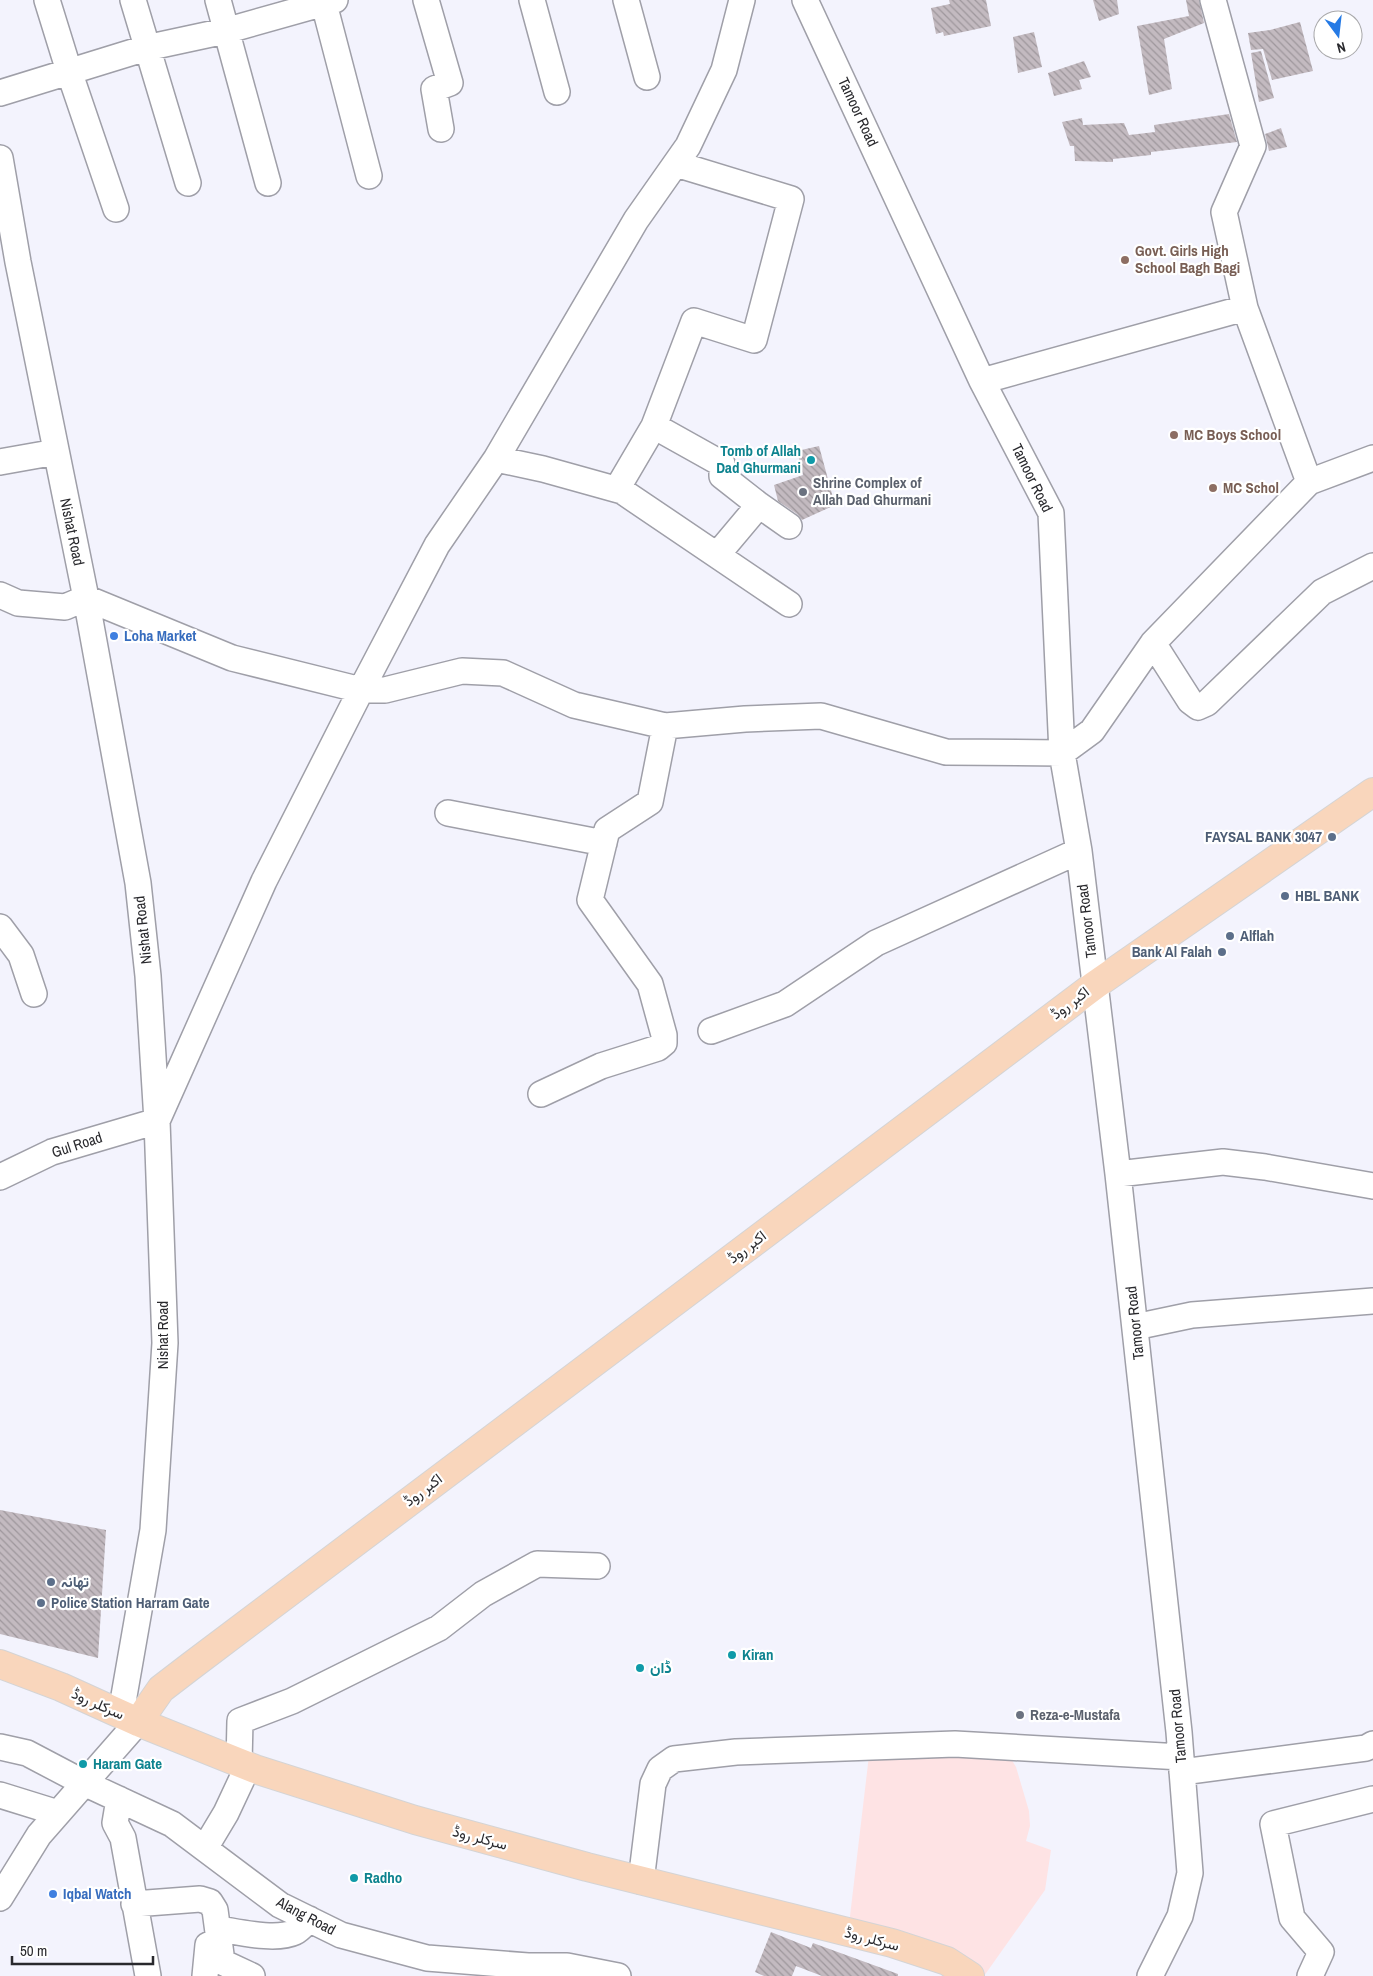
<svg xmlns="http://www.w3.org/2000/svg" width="1373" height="1976" font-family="'Archivo Narrow',Vazirmatn,sans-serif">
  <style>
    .commercial { fill: #fee3e4 }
    .building { fill: url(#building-back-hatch) }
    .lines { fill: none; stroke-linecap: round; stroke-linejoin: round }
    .minor-casing { stroke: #9f9fa8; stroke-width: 28 }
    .major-casing { stroke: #d4d4d5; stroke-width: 30 }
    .minor { stroke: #fff; stroke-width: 25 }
    .major { stroke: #f9d6bc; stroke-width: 28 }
    .education-dot { fill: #8d6e63; stroke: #fff; stroke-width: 2 }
    .culture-dot { fill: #0f9aa8; stroke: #fff; stroke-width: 2 }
    .worship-dot { fill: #6b7280; stroke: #fff; stroke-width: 2 }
    .shop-dot { fill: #3f7fe0; stroke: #fff; stroke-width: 2 }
    .service-dot { fill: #5c6f8a; stroke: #fff; stroke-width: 2 }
    .labels { text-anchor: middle; stroke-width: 4.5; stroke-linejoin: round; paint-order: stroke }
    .street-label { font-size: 15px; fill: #29292d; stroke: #fff }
    .education-label { font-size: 15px; font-weight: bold; fill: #785e54; stroke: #fff; text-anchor: start }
    .culture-label { font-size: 15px; font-weight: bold; fill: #0d838f; stroke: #fff; text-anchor: start }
    .worship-label { font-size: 15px; font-weight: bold; fill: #5b616d; stroke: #fff; text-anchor: start }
    .shop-label { font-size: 15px; font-weight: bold; fill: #366cbe; stroke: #fff; text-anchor: start }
    .service-label { font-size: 15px; font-weight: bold; fill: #4e5e75; stroke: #fff; text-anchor: start }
  </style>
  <defs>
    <pattern id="building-back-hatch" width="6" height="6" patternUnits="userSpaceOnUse" patternTransform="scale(1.25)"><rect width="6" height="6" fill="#c3bac0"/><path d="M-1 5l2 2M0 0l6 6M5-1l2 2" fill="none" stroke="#9e979c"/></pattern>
  </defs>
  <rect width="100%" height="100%" fill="#f3f3fd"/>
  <!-- commercial -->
  <path class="commercial" d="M870,1747h134l12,20 13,44 1,15 -4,15 25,9 -6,40 -61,86h-14l-122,-43z"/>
  <!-- building -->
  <path class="building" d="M949,0h37l5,26 -47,10 -1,-4 -7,2 -5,-26 19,-4z
    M1093,0h24l2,14 -20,7z
    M1186,0h13l5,23 -40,16 8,50 -23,6 -12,-69 52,-10z
    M1300,22l13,49 -41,9 -9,-31 -12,1 -3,-17 22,-3z
    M1034,32l8,35 -24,6 -5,-36z
    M1261,51l13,47 -15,4 -8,-49z
    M1084,61l7,16 -12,3 3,9 -28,7 -6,-23z
    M1229,114l8,28 -86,10v3l-38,4v3l-38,-1 -1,-15h-4l-8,-24 20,-4 1,7 41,-2 5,12 26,-3 -1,-7z
    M1281,128l6,19 -18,4 -4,-17z
    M819,446l16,59 -33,15 -5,-6 -19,-13 -4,-16 29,-10 -6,-24z
    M0,1510l106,20 -8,128 -98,-24z
    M771,1932l40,16 2,-5 85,31v2h-76l-26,-10 -4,10h-28l-9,-4z"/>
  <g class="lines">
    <!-- minor casing -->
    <g class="minor-casing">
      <path id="minor" d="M47,0l22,71 47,138
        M133,0l55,183
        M218,0l50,183
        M323,0l46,176
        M426,0l24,83 -16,6 7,40
        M532,0l25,92
        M626,0l21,77
        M805,0l177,381 69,132 11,240 17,98 39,323 61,558 11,141 -10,43 -30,60
        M1213,0l40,146 -29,66 21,96 64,174
        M0,93l146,-45 79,-17 110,-31
        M0,158l18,104 68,336 52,285 10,93 9,145 8,222 -12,187 -32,183
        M982,381l263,-73
        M654,426l68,38v12l37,29 30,21
        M496,459l47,10 79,22 167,113
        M0,462l56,-10
        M617,489l37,-63 40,-105 60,19 37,-141 -115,-35
        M717,555l42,-50
        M0,595l18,8 47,4 21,-9 146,60 129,32h24l77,-19 41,2 71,32 91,21 80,-7 76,-3 125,36 116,1 30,-22 61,-88 156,-161 64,-24
        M1153,643l37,58 8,6 9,-4 115,-111 51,-26
        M448,813l156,30
        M0,927l21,28 13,39
        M711,1031l74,-27 91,-61 203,-92
        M541,1094l60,-28 57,-18 6,-5v-8l-14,-51 -60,-84 17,-70 43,-28 15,-76
        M1118,1174l105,-12 42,5 108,19
        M0,1177l52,-25 105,-31 107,-240 97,-191 76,-145 59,-86 140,-239 52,-74 36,-76 18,-70
        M1135,1327l57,-12 181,-14
        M0,1747l27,6 57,30 88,41 108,81 61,30 86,23 101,8h39l51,10
        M239,1763l1,-42 52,-20 147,-73 44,-34 54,-30 60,2
        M1182,1772l184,-24 7,-4
        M0,1795l58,18
        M119,1799l-4,24 8,15 25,138
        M205,1848l21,-35 22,-47
        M641,1881l12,-97 7,-15 14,-10 62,-7 219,-8 226,13
        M0,1898l39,-63 99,-113
        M134,1904l66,-5 10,3 5,8 7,52 30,14
        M219,1929c20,3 57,12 76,3 5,-2 10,-9 14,-13
        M205,1976l3,-31 10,-4
        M1310,1976l11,-24 -29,-34 -19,-94 100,-25"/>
    </g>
    <!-- major casing -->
    <g class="major-casing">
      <path id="major" d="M0,1664l61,23 77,35 117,47 160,51 172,47 305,76 55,18 23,15
        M138,1722l23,-33 30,-23 904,-681 278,-193"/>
    </g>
    <!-- minor -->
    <use href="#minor" class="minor"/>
    <!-- major -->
    <use href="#major" class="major"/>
  </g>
  <!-- markers -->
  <g class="education-dot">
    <circle cx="1125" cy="260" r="5"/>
    <circle cx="1174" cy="435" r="5"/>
    <circle cx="1213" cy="488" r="5"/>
  </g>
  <g class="culture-dot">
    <circle cx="811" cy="460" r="5"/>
    <circle cx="732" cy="1655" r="5"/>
    <circle cx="640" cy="1668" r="5"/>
    <circle cx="83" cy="1764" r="5"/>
    <circle cx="354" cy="1878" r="5"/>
  </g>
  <g class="worship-dot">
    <circle cx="803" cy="492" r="5"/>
    <circle cx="1020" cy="1715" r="5"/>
  </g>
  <g class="shop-dot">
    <circle cx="114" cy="636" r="5"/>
    <circle cx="53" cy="1894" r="5"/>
  </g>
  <g class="service-dot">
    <circle cx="1332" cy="837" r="5"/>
    <circle cx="1285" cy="896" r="5"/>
    <circle cx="1230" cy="936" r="5"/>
    <circle cx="1222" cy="952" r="5"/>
    <circle cx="51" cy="1582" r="5"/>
    <circle cx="41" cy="1603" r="5"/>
  </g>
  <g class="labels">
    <!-- street labels -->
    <g class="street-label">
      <text transform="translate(858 112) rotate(65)" y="5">Tamoor Road</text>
      <text transform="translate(1032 478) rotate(64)" y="5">Tamoor Road</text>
      <text transform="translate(72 532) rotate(78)" y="5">Nishat Road</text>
      <text transform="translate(1087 921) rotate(-97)" y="5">Tamoor Road</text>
      <text transform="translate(143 930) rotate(-96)" y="5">Nishat Road</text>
      <text transform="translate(1070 1003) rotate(-37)" y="5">اکبر روڈ</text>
      <text transform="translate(77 1145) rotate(-18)" y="5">Gul Road</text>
      <text transform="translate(747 1247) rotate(-37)" y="5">اکبر روڈ</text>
      <text transform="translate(1135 1323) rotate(-96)" y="5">Tamoor Road</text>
      <text transform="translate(163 1335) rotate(-90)" y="5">Nishat Road</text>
      <text transform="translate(423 1490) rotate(-37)" y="5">اکبر روڈ</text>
      <text transform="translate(98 1704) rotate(24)" y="5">سرکلر روڈ</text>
      <text transform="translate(1178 1726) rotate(-95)" y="5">Tamoor Road</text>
      <text transform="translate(480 1838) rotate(15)" y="5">سرکلر روڈ</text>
      <text transform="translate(306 1916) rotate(28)" y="5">Alang Road</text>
      <text transform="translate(872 1939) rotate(15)" y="5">سرکلر روڈ</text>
    </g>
    <!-- education labels -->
    <g class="education-label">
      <text x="1135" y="256">Govt. Girls High<tspan x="1135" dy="17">School Bagh Bagi</tspan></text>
      <text x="1184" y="440">MC Boys School</text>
      <text x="1223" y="493">MC Schol</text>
    </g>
    <!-- culture labels -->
    <g class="culture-label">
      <text x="801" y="456" text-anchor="end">Tomb of Allah<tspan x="801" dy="17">Dad Ghurmani</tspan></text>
      <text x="742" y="1660">Kiran</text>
      <text x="650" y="1673">ڈان</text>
      <text x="93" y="1769">Haram Gate</text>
      <text x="364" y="1883">Radho</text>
    </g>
    <!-- worship labels -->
    <g class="worship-label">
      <text x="813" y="488">Shrine Complex of<tspan x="813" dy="17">Allah Dad Ghurmani</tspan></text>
      <text x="1030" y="1720">Reza-e-Mustafa</text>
    </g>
    <!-- shop labels -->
    <g class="shop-label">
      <text x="124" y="641">Loha Market</text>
      <text x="63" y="1899">Iqbal Watch</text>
    </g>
    <!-- service labels -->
    <g class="service-label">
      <text x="1322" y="842" text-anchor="end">FAYSAL BANK 3047</text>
      <text x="1295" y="901">HBL BANK</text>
      <text x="1240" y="941">Alflah</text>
      <text x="1212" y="957" text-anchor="end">Bank Al Falah</text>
      <text x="61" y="1587">تھانہ</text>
      <text x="51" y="1608">Police Station Harram Gate</text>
    </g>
  </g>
  <!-- north arrow -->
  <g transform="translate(1338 35) rotate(165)"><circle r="24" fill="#ffffff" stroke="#a9a9ab"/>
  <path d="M0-4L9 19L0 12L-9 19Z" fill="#257ae5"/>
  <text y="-8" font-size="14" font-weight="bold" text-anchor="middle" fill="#29292d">N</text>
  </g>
  <!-- scale -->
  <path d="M12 1956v8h141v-8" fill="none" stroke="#29292d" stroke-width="2.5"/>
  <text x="20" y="1956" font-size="15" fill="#29292d" stroke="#ffffff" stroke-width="4" paint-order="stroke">50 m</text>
</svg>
